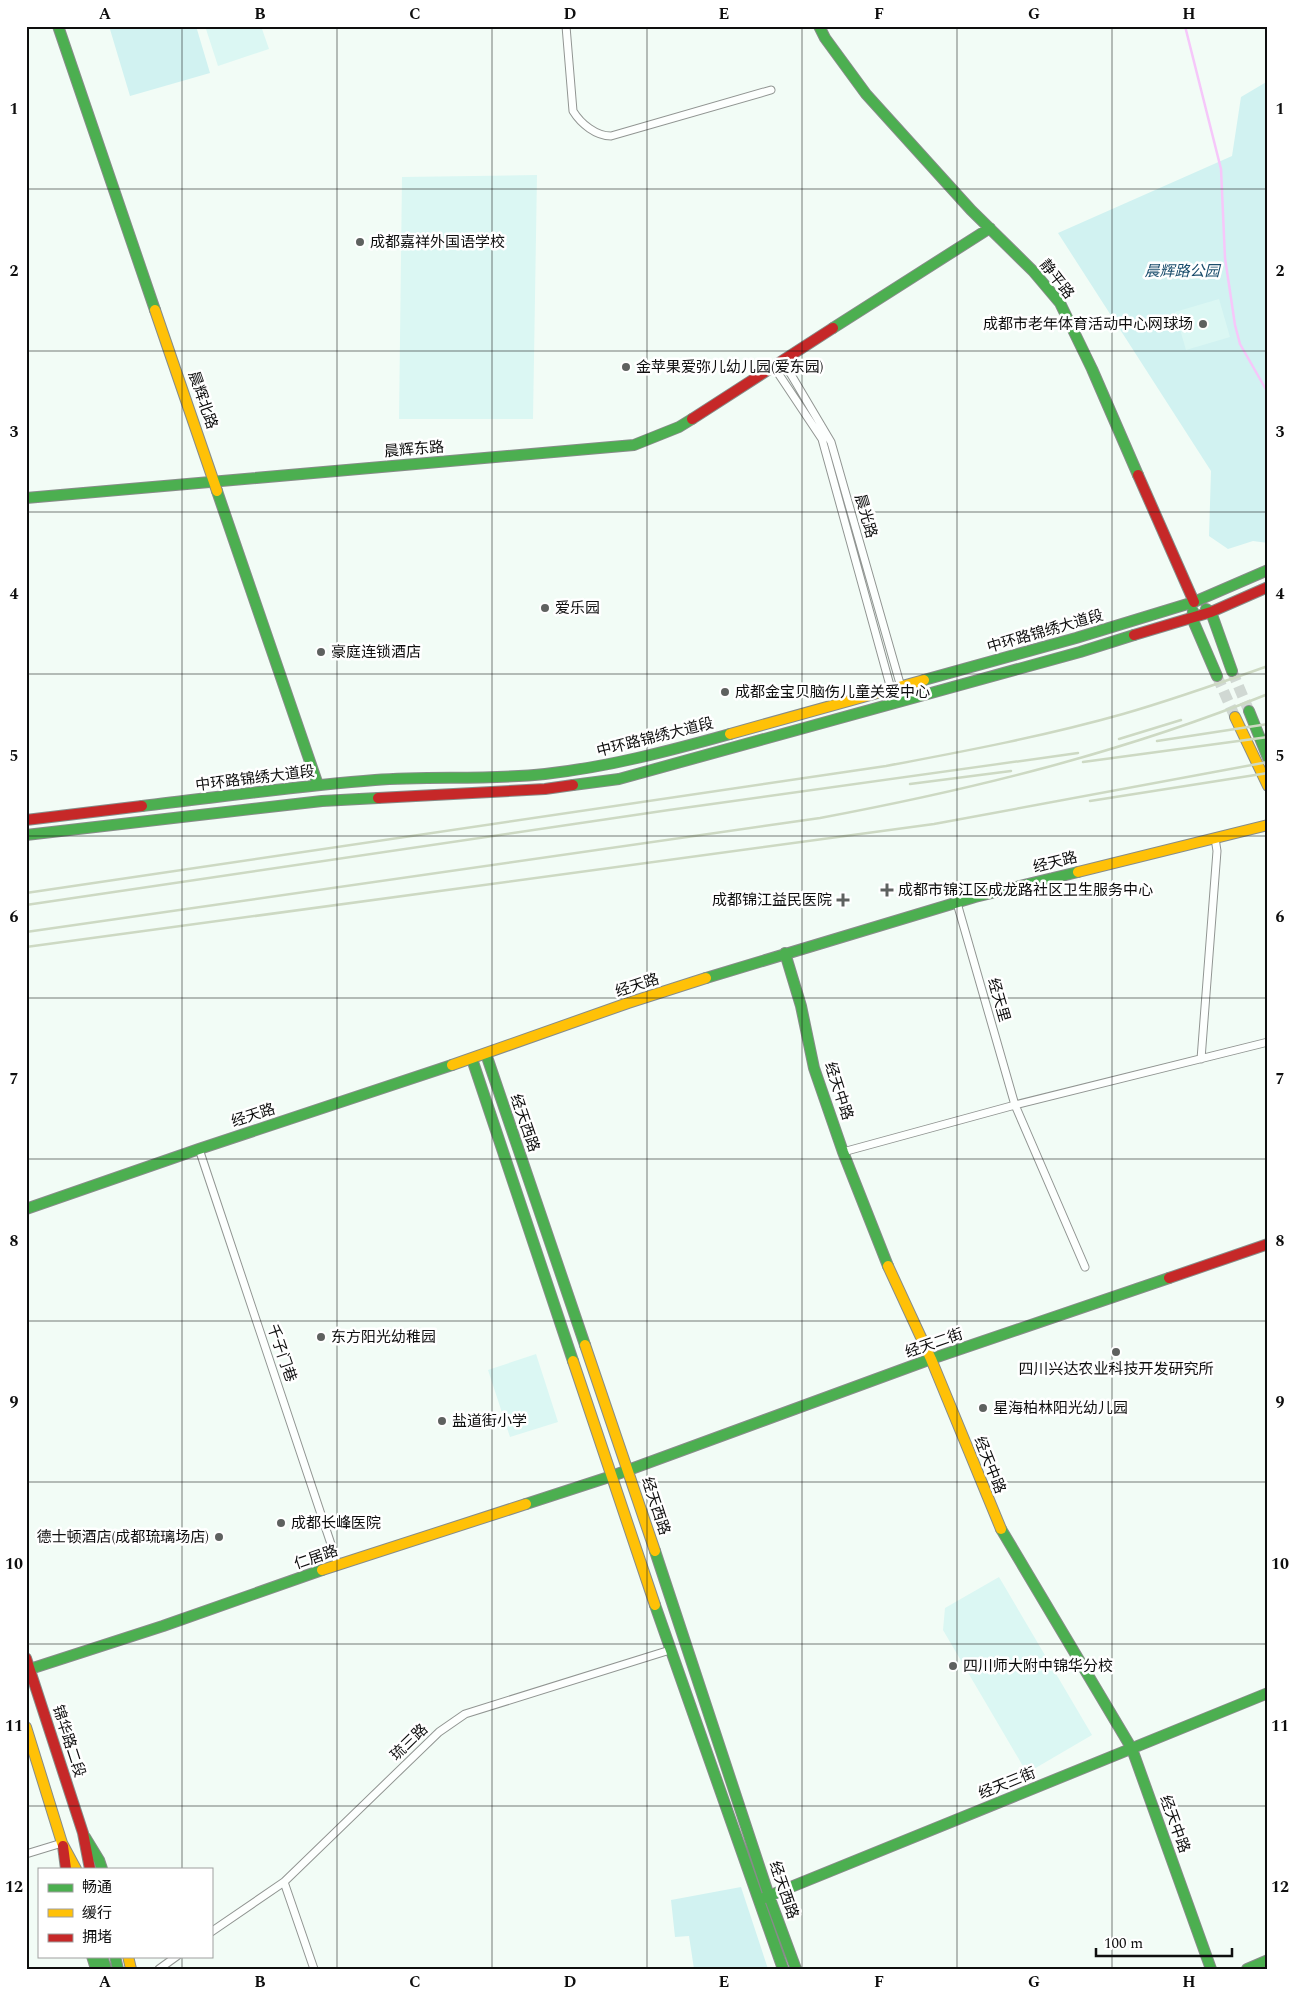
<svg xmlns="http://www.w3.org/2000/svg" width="1294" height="1995" font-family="Spectral,'Noto Sans SC',serif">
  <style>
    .green { fill: #d1f2f1 }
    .pitch { fill: #dbf7f3 }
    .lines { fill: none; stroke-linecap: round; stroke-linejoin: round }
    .stream { stroke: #f6c7fa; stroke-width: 2.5 }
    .primary-tunnel { stroke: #d0d8d3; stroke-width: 11; stroke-dasharray: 11 5.5; stroke-linecap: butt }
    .street-casing { stroke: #919592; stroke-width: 9 }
    .fast-casing { stroke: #878c89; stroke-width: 12 }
    .slow-casing { stroke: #878c89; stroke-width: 12 }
    .jam-casing { stroke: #878c89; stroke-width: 12 }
    .street { stroke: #fdfffe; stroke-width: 7 }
    .fast { stroke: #4caf50; stroke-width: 10 }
    .slow { stroke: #ffc107; stroke-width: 10 }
    .jam { stroke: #c62828; stroke-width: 10 }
    .rail { stroke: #cdd9c3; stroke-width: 2.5 }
    .grid { fill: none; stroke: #0e0e0e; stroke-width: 1; stroke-opacity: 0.55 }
    .poi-dot { fill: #5e615f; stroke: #fff; stroke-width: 2 }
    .labels { text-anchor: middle; stroke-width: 5; stroke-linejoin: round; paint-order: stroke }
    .poi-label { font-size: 15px; fill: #0e0e0e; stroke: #fff; text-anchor: start }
    .park-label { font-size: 15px; font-style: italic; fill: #194c6b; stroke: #fff }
    .street-label { font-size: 15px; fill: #0e0e0e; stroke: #fff }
    .neatline { fill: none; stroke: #0e0e0e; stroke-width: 2 }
    .grid-label { font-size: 16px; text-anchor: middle; font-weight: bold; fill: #0e0e0e }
  </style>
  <rect width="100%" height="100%" fill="#f2fcf6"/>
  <!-- green -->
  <path class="green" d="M109,26h87l14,47 -80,23z
    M1268,81v462l-15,-2 -25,8 -19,-13 2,-65 -153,-238 174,-77 9,-59z
    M741,1887l27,82h-74l-5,-33 -14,1 -4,-37z"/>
  <!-- pitch -->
  <path class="pitch" d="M205,26h56l8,23 -51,17z
    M537,175l-4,244h-134l3,-242z
    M1219,299l11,38 -44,13 -11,-38z
    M536,1354l22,68 -48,15 -22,-67z
    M999,1577l93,158 -65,38 -84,-143 2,-22z"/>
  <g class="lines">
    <!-- stream -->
    <path class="stream" d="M1185,26l36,143 4,89 10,67 5,19 28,49"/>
    <!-- primary-tunnel -->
    <path class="primary-tunnel" d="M1232,671l17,40
      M1217,676l18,41"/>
    <!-- street casing -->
    <g class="street-casing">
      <path id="street" d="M566,26l7,85c8,13 23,25 38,25l160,-46
        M783,361l48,81 70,245
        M774,367l48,72 69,250
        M957,903l58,202 70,162
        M1201,1059l16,-208 -2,-13
        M199,1149l139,416
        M843,1152l172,-47 253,-63
        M26,1854l36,-11
        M284,1882l30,87
        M211,1932l73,-50 155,-150 26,-18 205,-64
        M159,1969l18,-13"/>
    </g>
    <!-- fast casing -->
    <g class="fast-casing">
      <path id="fast" d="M58,26l97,284
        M819,26l6,12 41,56 105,116 62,61 27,32 32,66 46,106
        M833,328l157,-100
        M217,491l101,294
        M26,498l608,-53 45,-18 13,-8
        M1206,609l5,3 21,59
        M1193,611l-1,7 25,58
        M924,680l152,-42 118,-36 74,-32
        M1249,711l19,47
        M573,785l46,-6 461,-127 54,-17
        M142,806c78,-9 155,-20 233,-26 57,-4 114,0 170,-6 63,-7 124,-23 185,-40
        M26,835l296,-34 56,-3
        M785,953l16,53 13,62 29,84 45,114
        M706,978l269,-81 103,-25
        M486,1054l99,291
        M472,1059l101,302
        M26,1209l173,-60 253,-84
        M526,1504l86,-28 319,-117 238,-81
        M1001,1529l131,220 79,220
        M655,1551l114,345 27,73
        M655,1605l128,364
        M30,1669l133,-43 159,-56
        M85,1837l14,23 3,9
        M764,1898l504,-205
        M92,1956l4,13
        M102,1956l4,13
        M115,1956l3,13
        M1247,1969l21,-9"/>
    </g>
    <!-- slow casing -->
    <g class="slow-casing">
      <path id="slow" d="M155,310l62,181
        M1235,717l33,69
        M730,734l194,-54
        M1078,872l190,-47
        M452,1065l176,-62 78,-25
        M888,1266l43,93 70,170
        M585,1345l70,206
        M573,1361l82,244
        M322,1570l204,-66
        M26,1727l36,116 14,26
        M128,1956l3,13"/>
    </g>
    <!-- jam casing -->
    <g class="jam-casing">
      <path id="jam" d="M692,419l141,-91
        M1138,475l56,127
        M1134,635l77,-23 57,-25
        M378,798l167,-9 28,-4
        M26,820l116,-14
        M1169,1278l99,-34
        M26,1658l57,175 7,36
        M63,1846l3,23"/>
    </g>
    <!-- street -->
    <use href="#street" class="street"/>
    <!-- fast -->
    <use href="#fast" class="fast"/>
    <!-- slow -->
    <use href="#slow" class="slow"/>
    <!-- jam -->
    <use href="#jam" class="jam"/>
    <!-- rail -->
    <path class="rail" d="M1119,739l62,-19
      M1157,741l111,-17
      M1083,762l185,-25
      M910,784l101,-13
      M1090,801l178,-28
      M26,893l860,-127c80,-15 159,-30 237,-52 49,-14 97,-31 145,-48
      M26,905l643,-95 409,-57
      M26,932l794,-114c154,-29 301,-65 448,-124
      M26,947l908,-123 334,-62"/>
  </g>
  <!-- grid -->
  <path class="grid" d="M182,26v1843M337,26v1943M492,26v1943M647,26v1943M802,26v1943M957,26v1943M1112,26v1943M26,189h1242M26,351h1242M26,512h1242M26,674h1242M26,836h1242M26,998h1242M26,1159h1242M26,1321h1242M26,1482h1242M26,1644h1242M26,1806h1242M182,1956v13"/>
  <!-- markers -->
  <g class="poi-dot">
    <circle cx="360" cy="242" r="5"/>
    <circle cx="1203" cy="324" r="5"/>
    <circle cx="626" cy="367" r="5"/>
    <circle cx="545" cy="608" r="5"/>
    <circle cx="321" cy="652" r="5"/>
    <circle cx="725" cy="692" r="5"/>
    <path d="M884.5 882.5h5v5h5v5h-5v5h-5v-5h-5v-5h5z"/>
    <path d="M840.5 892.5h5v5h5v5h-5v5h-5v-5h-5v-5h5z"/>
    <circle cx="321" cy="1337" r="5"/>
    <circle cx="1116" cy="1352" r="5"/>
    <circle cx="983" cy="1408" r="5"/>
    <circle cx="442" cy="1421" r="5"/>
    <circle cx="281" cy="1523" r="5"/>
    <circle cx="219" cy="1537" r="5"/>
    <circle cx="953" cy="1666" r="5"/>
  </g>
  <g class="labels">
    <!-- poi labels -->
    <g class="poi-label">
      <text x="370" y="247">成都嘉祥外国语学校</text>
      <text x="1193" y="329" text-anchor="end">成都市老年体育活动中心网球场</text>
      <text x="636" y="372">金苹果爱弥儿幼儿园(爱东园)</text>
      <text x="555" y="613">爱乐园</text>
      <text x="331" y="657">豪庭连锁酒店</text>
      <text x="735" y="697">成都金宝贝脑伤儿童关爱中心</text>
      <text x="898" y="895">成都市锦江区成龙路社区卫生服务中心</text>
      <text x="832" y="905" text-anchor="end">成都锦江益民医院</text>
      <text x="331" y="1342">东方阳光幼稚园</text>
      <text x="1116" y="1374" text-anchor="middle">四川兴达农业科技开发研究所</text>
      <text x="993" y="1413">星海柏林阳光幼儿园</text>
      <text x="452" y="1426">盐道街小学</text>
      <text x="291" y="1528">成都长峰医院</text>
      <text x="209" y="1542" text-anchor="end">德士顿酒店(成都琉璃场店)</text>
      <text x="963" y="1671">四川师大附中锦华分校</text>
    </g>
    <!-- park labels -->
    <g class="park-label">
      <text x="1182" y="276">晨辉路公园</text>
    </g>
    <!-- street labels -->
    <g class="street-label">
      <text transform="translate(1057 279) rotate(52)" y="5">静平路</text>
      <text transform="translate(203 400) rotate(71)" y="5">晨辉北路</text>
      <text transform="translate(414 449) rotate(-5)" y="5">晨辉东路</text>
      <text transform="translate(866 516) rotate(74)" y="5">晨光路</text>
      <text transform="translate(1045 631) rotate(-16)" y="5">中环路锦绣大道段</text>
      <text transform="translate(655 737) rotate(-14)" y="5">中环路锦绣大道段</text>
      <text transform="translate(255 778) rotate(-7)" y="5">中环路锦绣大道段</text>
      <text transform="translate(1055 862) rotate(-14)" y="5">经天路</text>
      <text transform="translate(637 985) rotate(-18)" y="5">经天路</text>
      <text transform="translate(999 1000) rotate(74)" y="5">经天里</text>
      <text transform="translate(839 1091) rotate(72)" y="5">经天中路</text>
      <text transform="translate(253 1115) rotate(-18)" y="5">经天路</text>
      <text transform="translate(525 1123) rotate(71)" y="5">经天西路</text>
      <text transform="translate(934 1343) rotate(-19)" y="5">经天二街</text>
      <text transform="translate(282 1353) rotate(71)" y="5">千子门巷</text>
      <text transform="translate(990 1465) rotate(68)" y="5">经天中路</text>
      <text transform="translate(656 1506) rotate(72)" y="5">经天西路</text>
      <text transform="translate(316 1557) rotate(-19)" y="5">仁居路</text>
      <text transform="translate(69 1741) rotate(72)" y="5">锦华路二段</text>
      <text transform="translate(409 1742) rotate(-44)" y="5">琉三路</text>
      <text transform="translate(1007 1783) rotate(-22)" y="5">经天三街</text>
      <text transform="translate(1175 1824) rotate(70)" y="5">经天中路</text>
      <text transform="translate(784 1890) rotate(71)" y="5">经天西路</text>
    </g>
  </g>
  <!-- border -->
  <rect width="1294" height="1995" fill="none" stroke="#ffffff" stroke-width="55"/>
  <!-- legend -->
  <rect x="38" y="1868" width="175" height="90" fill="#ffffff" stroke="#9f9f9f"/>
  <rect x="48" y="1884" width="25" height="8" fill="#4caf50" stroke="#9f9f9f"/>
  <text x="82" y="1892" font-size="15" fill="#0e0e0e">畅通</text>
  <rect x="48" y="1909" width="25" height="8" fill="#ffc107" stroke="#9f9f9f"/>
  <text x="82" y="1918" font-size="15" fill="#0e0e0e">缓行</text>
  <rect x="48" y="1934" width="25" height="8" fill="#c62828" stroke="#9f9f9f"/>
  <text x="82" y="1942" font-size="15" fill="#0e0e0e">拥堵</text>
  <!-- scale -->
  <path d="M1096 1948v8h136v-8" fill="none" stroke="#0e0e0e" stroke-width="2.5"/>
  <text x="1104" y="1948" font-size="15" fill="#0e0e0e" stroke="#ffffff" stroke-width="4" paint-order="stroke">100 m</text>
  <rect x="28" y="28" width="1238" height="1940" class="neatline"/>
  <g class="grid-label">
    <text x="105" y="19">A</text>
    <text x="260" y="19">B</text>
    <text x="415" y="19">C</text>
    <text x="570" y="19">D</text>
    <text x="724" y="19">E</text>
    <text x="879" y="19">F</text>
    <text x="1034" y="19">G</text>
    <text x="1189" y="19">H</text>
    <text x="14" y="114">1</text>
    <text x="1280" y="114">1</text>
    <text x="14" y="276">2</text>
    <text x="1280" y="276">2</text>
    <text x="14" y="437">3</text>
    <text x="1280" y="437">3</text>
    <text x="14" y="599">4</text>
    <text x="1280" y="599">4</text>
    <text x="14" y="761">5</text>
    <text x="1280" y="761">5</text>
    <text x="14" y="922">6</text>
    <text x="1280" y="922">6</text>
    <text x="14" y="1084">7</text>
    <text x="1280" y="1084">7</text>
    <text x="14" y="1246">8</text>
    <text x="1280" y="1246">8</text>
    <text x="14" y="1407">9</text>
    <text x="1280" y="1407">9</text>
    <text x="14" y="1569">10</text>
    <text x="1280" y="1569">10</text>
    <text x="14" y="1731">11</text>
    <text x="1280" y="1731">11</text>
    <text x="14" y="1892">12</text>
    <text x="1280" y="1892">12</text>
    <text x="105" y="1987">A</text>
    <text x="260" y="1987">B</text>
    <text x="415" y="1987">C</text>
    <text x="570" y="1987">D</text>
    <text x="724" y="1987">E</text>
    <text x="879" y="1987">F</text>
    <text x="1034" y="1987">G</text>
    <text x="1189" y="1987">H</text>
  </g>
</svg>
